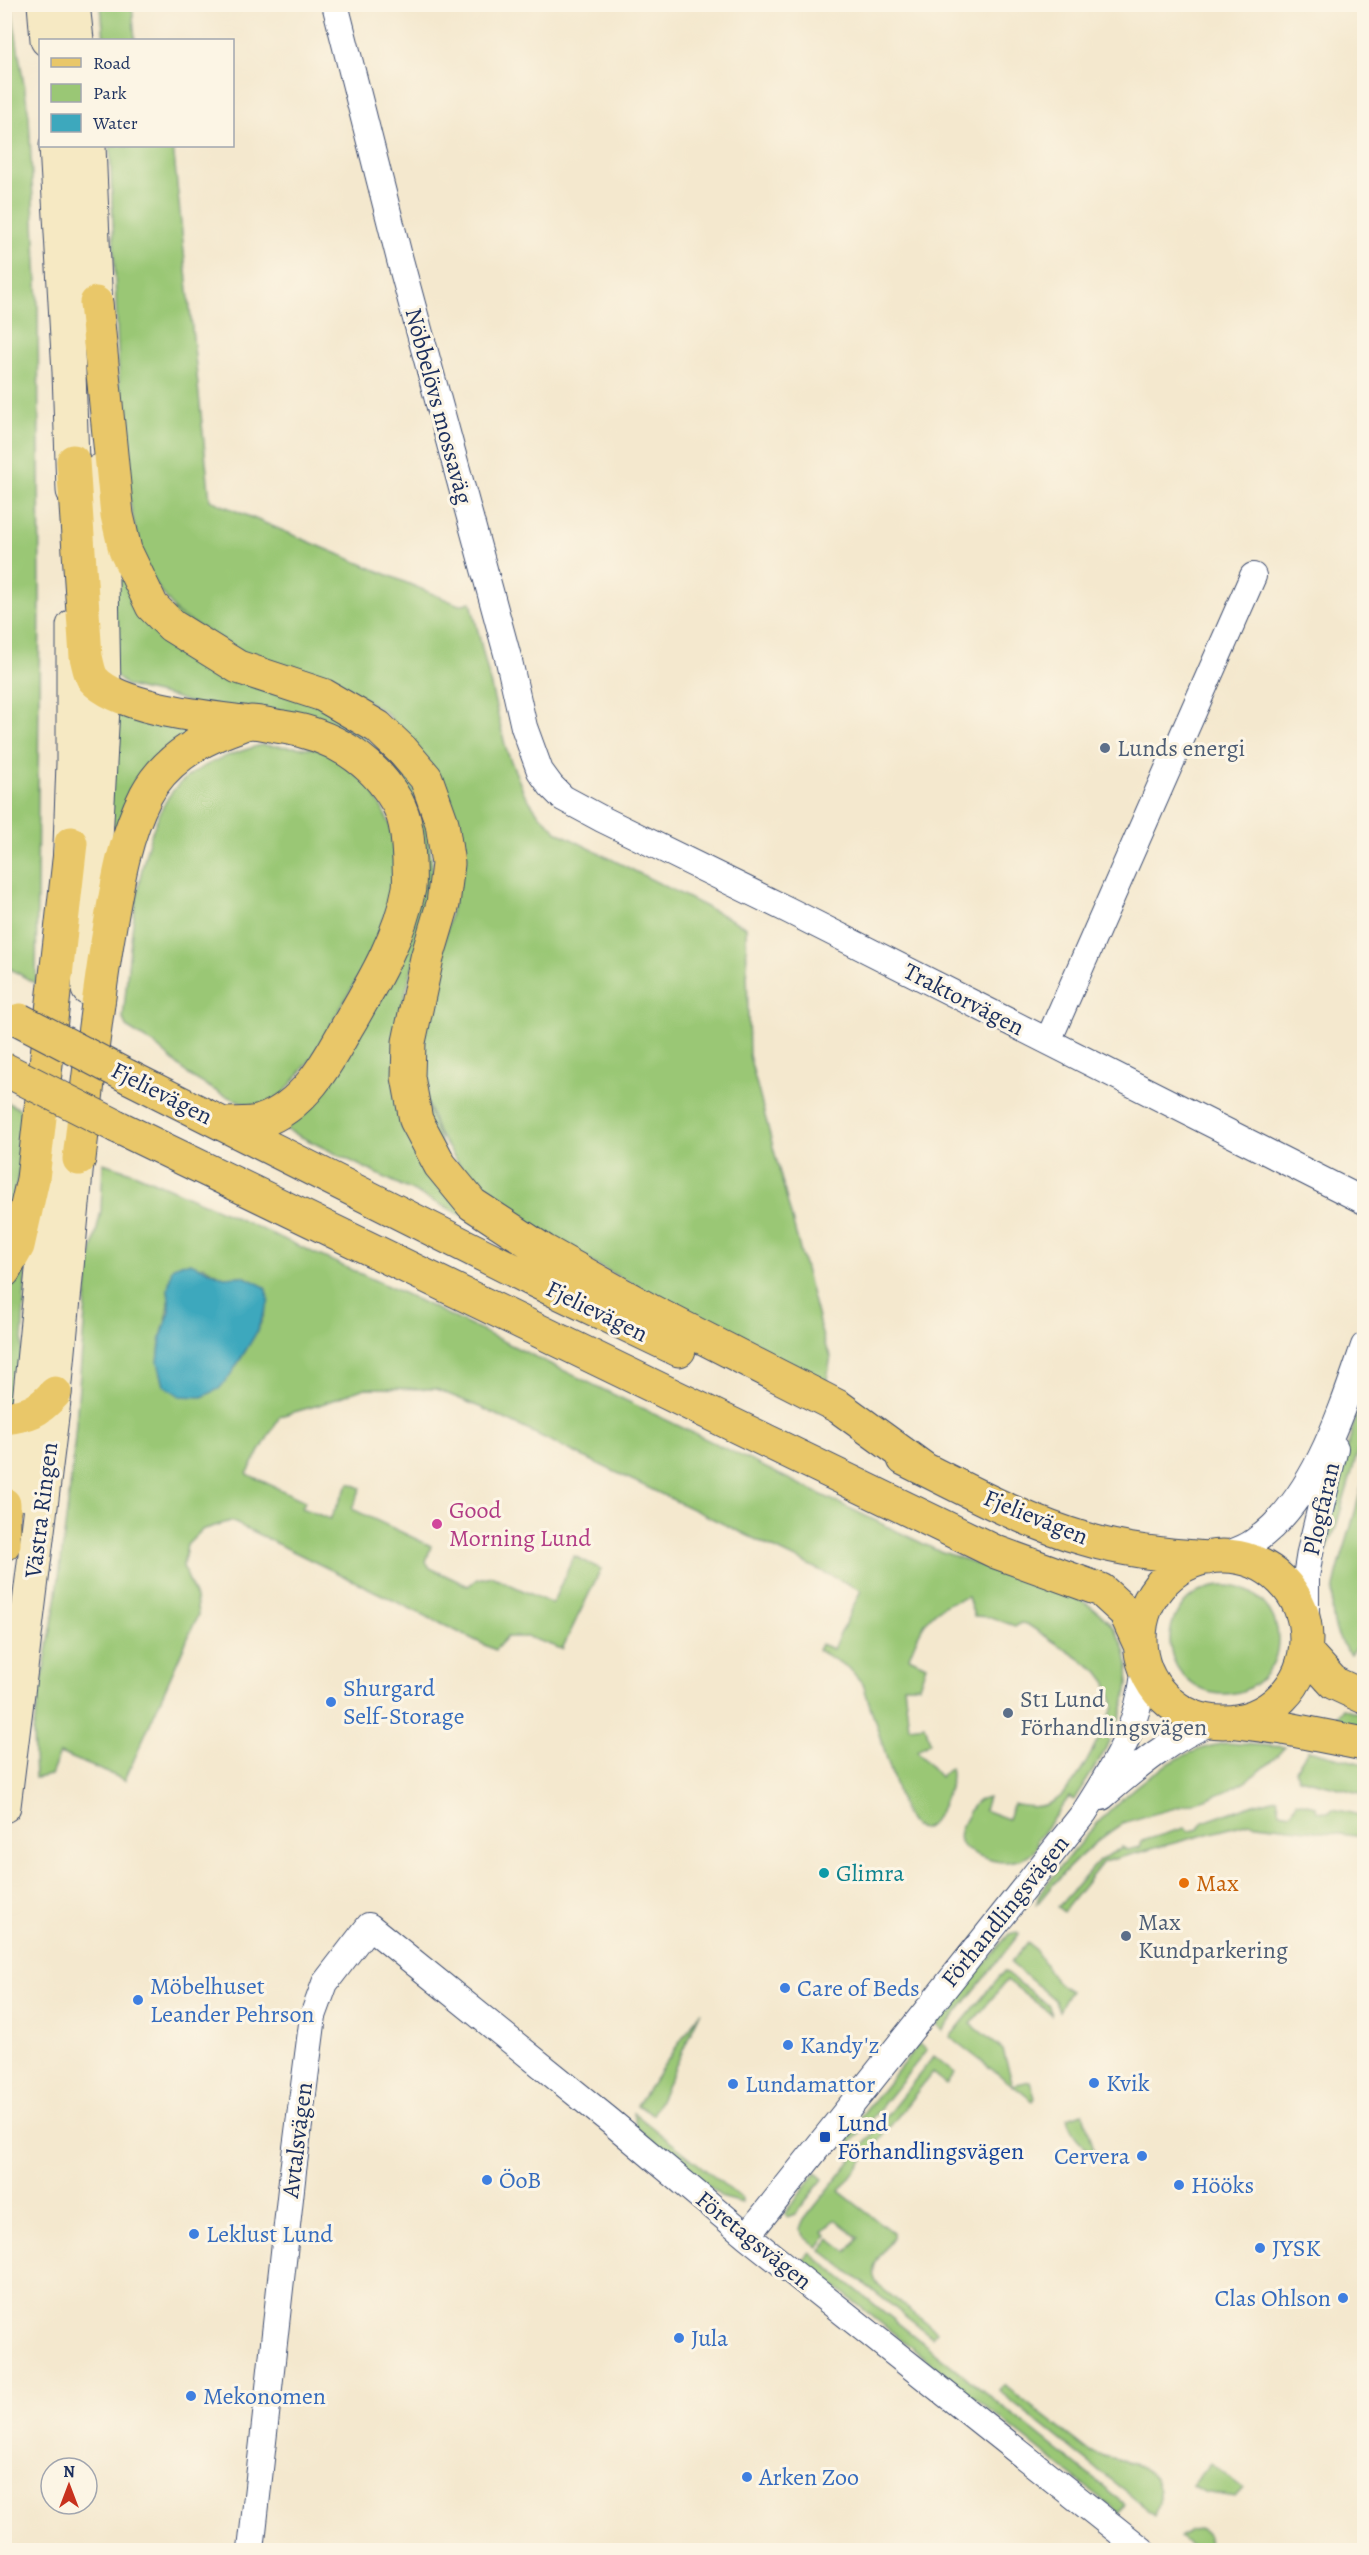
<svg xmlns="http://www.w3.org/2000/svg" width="1369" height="2555" font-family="Alegreya,serif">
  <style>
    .green { fill: #9ac775; stroke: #5a7b6a; stroke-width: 1.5; fill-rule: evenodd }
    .water { fill: #3da8bd; stroke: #2c6c8e; stroke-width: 1.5 }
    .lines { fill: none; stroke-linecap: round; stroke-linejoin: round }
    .street-casing { stroke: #3c4b6f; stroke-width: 28 }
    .secondary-casing { stroke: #3c4b6f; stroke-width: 35 }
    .primary-casing { stroke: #3c4b6f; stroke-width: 35 }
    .street { stroke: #fff; stroke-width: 26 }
    .secondary { stroke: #f6e9c3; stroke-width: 33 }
    .primary { stroke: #e9c769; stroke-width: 33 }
    .primary-bridge-casing { stroke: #3c4b6f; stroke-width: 35; stroke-linecap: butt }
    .primary-bridge { stroke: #e9c769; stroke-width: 33 }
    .service-dot { fill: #5c6f8a; stroke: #fcf5e5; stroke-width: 2 }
    .hotel-dot { fill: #d1479c; stroke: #fcf5e5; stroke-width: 2 }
    .shop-dot { fill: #3f7fe0; stroke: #fcf5e5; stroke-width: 2 }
    .culture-dot { fill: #0f9aa8; stroke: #fcf5e5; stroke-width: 2 }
    .food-dot { fill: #e8710a; stroke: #fcf5e5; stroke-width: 2 }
    .transit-dot { fill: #1a4fb4; stroke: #fcf5e5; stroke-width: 2 }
    .labels { text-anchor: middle; stroke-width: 6; stroke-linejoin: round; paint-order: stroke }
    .street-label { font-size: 24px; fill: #1b2f5e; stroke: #fcf5e5 }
    .service-label { font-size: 24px; fill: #4e5e75; stroke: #fcf5e5; text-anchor: start }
    .hotel-label { font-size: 24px; fill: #b23c85; stroke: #fcf5e5; text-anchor: start }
    .shop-label { font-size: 24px; fill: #366cbe; stroke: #fcf5e5; text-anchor: start }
    .culture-label { font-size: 24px; fill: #0d838f; stroke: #fcf5e5; text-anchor: start }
    .food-label { font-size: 24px; fill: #c56008; stroke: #fcf5e5; text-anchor: start }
    .transit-label { font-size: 24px; fill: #164399; stroke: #fcf5e5; text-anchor: start }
  </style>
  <rect width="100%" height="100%" fill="#fcf5e5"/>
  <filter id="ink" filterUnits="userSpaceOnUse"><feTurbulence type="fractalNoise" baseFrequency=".0167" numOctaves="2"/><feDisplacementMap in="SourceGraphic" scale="12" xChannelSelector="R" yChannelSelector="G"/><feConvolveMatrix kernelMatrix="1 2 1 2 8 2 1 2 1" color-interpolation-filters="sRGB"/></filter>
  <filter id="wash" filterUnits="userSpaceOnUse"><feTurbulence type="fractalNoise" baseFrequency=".008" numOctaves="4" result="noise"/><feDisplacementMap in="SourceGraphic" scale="24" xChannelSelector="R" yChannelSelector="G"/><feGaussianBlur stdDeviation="1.35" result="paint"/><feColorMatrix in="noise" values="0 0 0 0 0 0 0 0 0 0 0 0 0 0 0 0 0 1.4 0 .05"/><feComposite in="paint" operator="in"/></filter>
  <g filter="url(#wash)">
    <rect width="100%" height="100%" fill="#f4e8ce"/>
    <!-- green -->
    <path class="green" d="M4,5h7l18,111 9,189 2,294 -4,385 -32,-19z
      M101,5h31l3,35h-31z
      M110,146h63l37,354 249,105 12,-3 35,147 18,44 14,20 21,20 187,94 3,128 76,290 6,11 -5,29 -306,-160 -49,-43 -33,-49 -15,-42 1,-61 39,-172 -74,-143 -37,-24 -102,-34 -72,-43 -24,-32 -16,-36 -16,-89z
      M115,568l11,13 222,140 61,58 15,29 10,72 -37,148 73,191 -185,-90 18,-15 103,-183 -14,-156 -218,-78 -47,-11 -14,-13z
      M113,708l88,17 -92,117z
      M261,745l63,4 47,38 19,37 6,45 -1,20 -26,69 -57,100 -28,35 -20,12h-15l-28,-11 -31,-18 -36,-32 -28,-17 -3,-9c7,-60 12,-204 63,-240 22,-17 48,-25 75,-33z
      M4,1101l28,14 -28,125z
      M103,1163l31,10 83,36 186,84 531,256 143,49c93,50 40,138 -3,202l-5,-3 -32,43v7c-18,21 -42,17 -64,6 -6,-3 -12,-6 -13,-12 -3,-9 4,-19 8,-27 5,-10 9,-15 20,-17l-4,13 24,9 5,-15c14,3 28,5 41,-3 24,-13 49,-71 60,-95l-7,-23 -9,-12 -71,-47 -6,-1 -6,3 -25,-9 -16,-1 -6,-19c-38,9 -46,27 -59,60l17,8 -7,21h-15l5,41 16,-2 5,17 -13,9 23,26 10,-9c5,15 -12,54 -26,61 -14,0 -17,-12 -22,-23l-39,-122 -14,-16 -31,-18 3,-6 12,5 28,-59 -379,-182 -46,-19 -71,-1 -46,17 -39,11 -33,58 58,27 -3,7 28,11 19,-36 12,5 -9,21 79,37 -5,16 4,6 38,18 9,-7 15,-3 60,28 22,-48 27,13 -39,80 -34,-12h-21l-12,13 -264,-129 -29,9 -15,15 -4,21 13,32 2,17 -73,165 -65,-27 -9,22 -16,3 -2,-46 23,-131 16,-130 17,-206 12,-54zM203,1266l21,11 19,-1 22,11c11,24 -23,68 -35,89l-66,9c-5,-16 -7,-32 -3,-48 5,-18 10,-29 7,-48z
      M27,1246l-8,157 -15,4v-115z
      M1364,1387v43l-28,97 -9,22 -4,-2 6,-33z
      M1364,1477v158l-13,20c-32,-33 -16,-76 -4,-115 6,-20 12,-42 17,-63z
      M1170 1640a54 54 0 1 1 108 0a54 54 0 1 1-108 0Z
      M1343,1708l21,7v12l-31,-6z
      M1226,1743l59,4c-47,54 -98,55 -162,76 -35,22 -61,49 -86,81l1,-7 5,-8c47,-59 103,-134 183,-146z
      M1308,1750l56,14v30l-65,-16 -4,-8z
      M1277,1798l3,13 11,2 6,-11 19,4 1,5 11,2 5,-4 31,7v21l-115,-14 -146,39 -40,50 -5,-5 41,-46 23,-14 5,3 13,-3 2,-6 42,-13 5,3 10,-2 4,-7 51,-18z
      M1017,1932l2,2 -77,97 -5,-6 3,-8 69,-83z
      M1028,1942c18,16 17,35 42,49l-11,20 -4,-11 -43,-36 -1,-2z
      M1004,1971l45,35 2,8 -44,-34 -36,44 32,26 10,35 17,-4 5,17 -2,3 -83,-64z
      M701,2011l-48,104 -16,-10z
      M919,2044l8,6 -75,93 -7,-6z
      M934,2056l21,17 -9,11 -14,-11 -93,118 54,42v5c-10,15 -29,31 -14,48l57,45 -4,6 -111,-87 9,-11 17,13 11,-14 -23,-19 -12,14 4,3 -9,11 -13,-10 -5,-8 4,-9z
      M634,2113l108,86v4l-19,-5 -87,-71z
      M1083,2113l13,43c-14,-12 -24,-19 -29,-38z
      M816,2173l7,6 -28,35 -8,3 -3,-3z
      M810,2253l315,251 -6,9 -316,-252z
      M1004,2385l87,68 43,10 12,7 9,10 4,11v12l-4,12 -156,-124z
      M1210,2463l33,25 -8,9 -31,-5 -12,-7z
      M1199,2529c9,5 13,12 9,21h-12l-16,-13 11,-7z"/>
    <!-- water -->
    <path class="water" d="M190,1263l34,14 19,-1 22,11 4,14 -14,34 -25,41 -11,13 -17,8 -22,-1 -16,-11 -6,-23 3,-25 9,-26 -2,-22 4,-21 7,-4z"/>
  </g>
  <g filter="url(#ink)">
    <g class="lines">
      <!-- street casing -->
      <g class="street-casing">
        <path id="street" d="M335,4l65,256 109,401 15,66 16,44 11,15 12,12 39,21 186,91 576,291
          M1048,1041l205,-465
          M1222,1556c11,-4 23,-7 33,-15 59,-41 87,-131 109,-195
          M1306,1633v-56l4,-25 25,-104
          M1102,1797c35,-30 70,-60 113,-76
          M747,2236l337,-423c33,-52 54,-84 61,-146
          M251,2550l42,-379 20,-155 12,-33 44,-57 241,195 137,115 395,314"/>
      </g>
      <!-- secondary casing -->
      <g class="secondary-casing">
        <path id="secondary" d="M44,4l3,36
          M73,4l4,36
          M56,146l13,226 4,119
          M89,146l8,187
          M69,872l4,-109v-137
          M88,989l16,-300 -4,-218
          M20,1494l32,-325 3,-60
          M4,1806l51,-413 25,-262"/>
      </g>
      <!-- primary casing -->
      <g class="primary-casing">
        <path id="primary" d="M96,303l21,212 8,35 27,56 20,20 66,41 85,28 55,32 25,24 23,27 16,45 6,41 -5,40 -16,54 -18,84 -1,35 8,43 24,45 32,39 72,47 105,59 190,97 84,61
          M73,461l13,196c2,7 3,16 7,22 25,29 113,38 151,43
          M129,1077l402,202 148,71
          M118,1127l878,425 105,38 24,22 15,33
          M79,1159c9,-76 17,-152 30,-228 8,-46 15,-93 37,-136 17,-32 50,-54 84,-66 6,-2 14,-6 21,-7 10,0 22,4 32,5 48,7 90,33 114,75 10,18 11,39 12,59 0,8 1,18 0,27 -9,50 -37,96 -62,139 -20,37 -44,80 -86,94 -11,4 -27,2 -38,3
          M4,1271l14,-25 15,-67 38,-336
          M4,1418c25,-3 34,-6 51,-25
          M904,1459c59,29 118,62 181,80 39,12 81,16 122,19
          M4,1504v40
          M1140 1639a83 83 0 1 1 166 0a83 83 0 1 1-166 0Z
          M1305,1651l29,32 30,14
          M1236,1722l47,6 81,16"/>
      </g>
      <!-- street -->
      <use href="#street" class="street"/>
      <!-- secondary -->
      <use href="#secondary" class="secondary"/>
      <!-- primary -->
      <use href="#primary" class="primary"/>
      <!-- primary-bridge casing -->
      <g class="primary-bridge-casing">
        <path id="primary-bridge" d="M20,1020l109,57
          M4,1069l114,58"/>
      </g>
      <!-- primary-bridge -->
      <use href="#primary-bridge" class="primary-bridge"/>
    </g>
  </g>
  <!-- markers -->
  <g class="service-dot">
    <circle cx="1105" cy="748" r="6"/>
    <circle cx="1008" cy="1713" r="6"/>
    <circle cx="1126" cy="1936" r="6"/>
  </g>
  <circle class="hotel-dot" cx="437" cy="1524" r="6"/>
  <g class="shop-dot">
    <circle cx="331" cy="1702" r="6"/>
    <circle cx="785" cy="1988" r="6"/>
    <circle cx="138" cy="2000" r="6"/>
    <circle cx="788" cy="2045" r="6"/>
    <circle cx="1094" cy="2083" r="6"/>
    <circle cx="733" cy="2084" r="6"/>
    <circle cx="1142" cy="2156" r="6"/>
    <circle cx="487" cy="2180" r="6"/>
    <circle cx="1179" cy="2185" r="6"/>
    <circle cx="194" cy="2234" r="6"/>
    <circle cx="1260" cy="2248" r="6"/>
    <circle cx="1343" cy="2298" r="6"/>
    <circle cx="679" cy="2338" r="6"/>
    <circle cx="191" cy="2396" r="6"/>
    <circle cx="747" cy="2477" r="6"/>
  </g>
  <circle class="culture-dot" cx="824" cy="1873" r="6"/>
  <circle class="food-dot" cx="1184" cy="1883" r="6"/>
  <rect class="transit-dot" x="819" y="2131" width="12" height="12" rx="3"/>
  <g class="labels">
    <!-- street labels -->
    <g class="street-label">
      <text transform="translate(439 406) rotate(75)" y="8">Nöbbelövs mossaväg</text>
      <text transform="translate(964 999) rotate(27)" y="8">Traktorvägen</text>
      <text transform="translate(162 1093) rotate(27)" y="8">Fjelievägen</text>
      <text transform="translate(597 1311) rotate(26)" y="8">Fjelievägen</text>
      <text transform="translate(1321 1509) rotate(-77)" y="8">Plogfåran</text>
      <text transform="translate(41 1510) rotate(-83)" y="8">Västra Ringen</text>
      <text transform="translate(1036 1517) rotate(22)" y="8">Fjelievägen</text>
      <text transform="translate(1005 1911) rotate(-51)" y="8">Förhandlingsvägen</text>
      <text transform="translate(297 2140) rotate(-83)" y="8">Avtalsvägen</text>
      <text transform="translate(754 2240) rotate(39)" y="8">Företagsvägen</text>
    </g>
    <!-- service labels -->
    <g class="service-label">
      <text x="1117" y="756">Lunds energi</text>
      <text x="1020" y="1707">St1 Lund<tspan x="1020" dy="28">Förhandlingsvägen</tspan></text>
      <text x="1138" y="1930">Max<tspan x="1138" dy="28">Kundparkering</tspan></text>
    </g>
    <!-- hotel labels -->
    <g class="hotel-label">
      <text x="449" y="1518">Good<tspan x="449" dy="28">Morning Lund</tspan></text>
    </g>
    <!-- shop labels -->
    <g class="shop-label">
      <text x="343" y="1696">Shurgard<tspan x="343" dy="28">Self-Storage</tspan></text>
      <text x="150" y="1994">Möbelhuset<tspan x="150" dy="28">Leander Pehrson</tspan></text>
      <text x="797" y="1996">Care of Beds</text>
      <text x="800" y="2053">Kandy'z</text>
      <text x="1106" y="2091">Kvik</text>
      <text x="745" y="2092">Lundamattor</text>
      <text x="1130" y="2164" text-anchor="end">Cervera</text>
      <text x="499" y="2188">ÖoB</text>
      <text x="1191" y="2193">Hööks</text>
      <text x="206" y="2242">Leklust Lund</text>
      <text x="1272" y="2256">JYSK</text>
      <text x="1331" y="2306" text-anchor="end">Clas Ohlson</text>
      <text x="691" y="2346">Jula</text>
      <text x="203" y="2404">Mekonomen</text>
      <text x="759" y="2485">Arken Zoo</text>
    </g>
    <!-- culture labels -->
    <g class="culture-label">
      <text x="836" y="1881">Glimra</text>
    </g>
    <!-- food labels -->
    <g class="food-label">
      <text x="1196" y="1891">Max</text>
    </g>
    <!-- transit labels -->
    <g class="transit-label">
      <text x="837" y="2131">Lund<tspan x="837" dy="28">Förhandlingsvägen</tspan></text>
    </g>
  </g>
  <!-- margin -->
  <rect width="1369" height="2555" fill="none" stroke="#fcf5e5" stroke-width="24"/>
  <!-- legend -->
  <rect x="39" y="39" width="195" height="108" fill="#fcf5e5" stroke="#a2a6af" stroke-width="1.5"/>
  <rect x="51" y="58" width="30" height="9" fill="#e9c769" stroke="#a2a6af" stroke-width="1.5"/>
  <text x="93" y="69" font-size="18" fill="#1b2f5e">Road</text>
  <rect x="51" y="84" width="30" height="18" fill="#9ac775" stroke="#a2a6af" stroke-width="1.5"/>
  <text x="93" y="99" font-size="18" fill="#1b2f5e">Park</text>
  <rect x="51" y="114" width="30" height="18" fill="#3da8bd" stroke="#a2a6af" stroke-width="1.5"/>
  <text x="93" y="129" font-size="18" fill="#1b2f5e">Water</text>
  <!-- north arrow -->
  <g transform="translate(69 2486)"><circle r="28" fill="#fcf5e5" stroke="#a2a6af" stroke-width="1.5"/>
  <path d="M0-4.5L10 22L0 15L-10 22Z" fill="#c8321e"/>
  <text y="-9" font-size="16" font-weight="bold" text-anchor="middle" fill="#1b2f5e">N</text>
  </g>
</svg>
